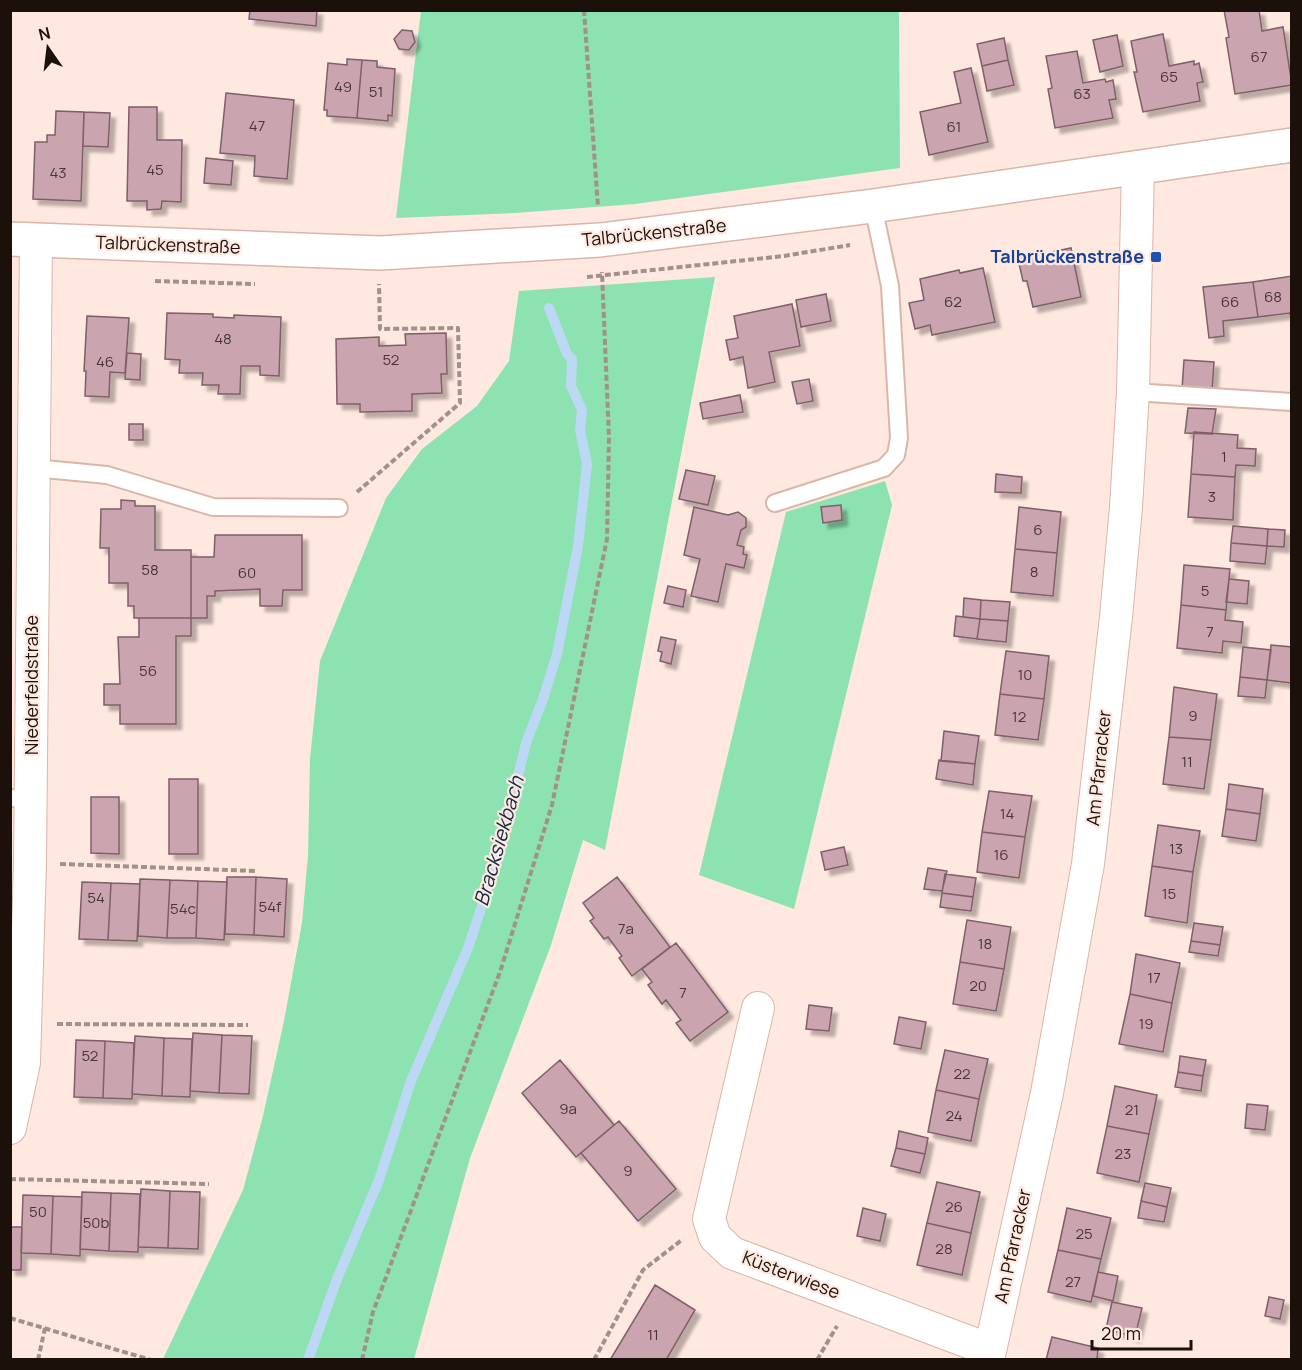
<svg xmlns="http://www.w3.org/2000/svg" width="1302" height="1370" font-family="Manrope,sans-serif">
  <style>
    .green { fill: #8ce2b1 }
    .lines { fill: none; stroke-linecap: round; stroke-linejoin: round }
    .stream { stroke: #bdd8f5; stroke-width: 10 }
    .building { fill: #caa5b0; stroke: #7f5e68; stroke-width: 1.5; filter: url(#shadow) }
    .lane-casing { stroke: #dab6a8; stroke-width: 20 }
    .street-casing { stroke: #dab6a8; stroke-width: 34 }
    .secondary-casing { stroke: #dab6a8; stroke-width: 36 }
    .path { stroke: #a39089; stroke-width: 4; stroke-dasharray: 6 3; stroke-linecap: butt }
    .lane { stroke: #fff; stroke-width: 16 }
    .street { stroke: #fff; stroke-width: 32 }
    .secondary { stroke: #fff; stroke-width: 33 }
    .transit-dot { fill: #1a4fb4; stroke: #ffe8df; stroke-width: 2 }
    .labels { text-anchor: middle; stroke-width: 4.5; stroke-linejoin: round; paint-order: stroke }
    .number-label { font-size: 15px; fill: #483534 }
    .street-label { font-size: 18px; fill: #1c100b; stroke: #ffe8df }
    .transit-label { font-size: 18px; font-weight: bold; fill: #164399; stroke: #ffe8df; text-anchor: end }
    .water-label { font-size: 20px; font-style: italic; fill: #0e2b46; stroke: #ffe8df }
  </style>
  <defs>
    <filter id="shadow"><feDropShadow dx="5.5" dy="5.5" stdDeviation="1.5" flood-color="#0004"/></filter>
  </defs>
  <rect width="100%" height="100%" fill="#ffe8df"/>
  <!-- green -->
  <path class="green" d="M421,11h478l1,157 -265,36 -120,9 -119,5z
    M715,277l-110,573 -22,-10 -32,105 -81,213 -56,201h-251l80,-169 20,-74 21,-95 18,-98 6,-68 2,-96 10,-98 66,-163 36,-49 55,-43 32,-45 10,-70z
    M885,481l7,24 -98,404 -95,-34 87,-363z"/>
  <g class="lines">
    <!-- stream -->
    <path class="stream" d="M308,1360l29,-81 42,-99 32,-99 57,-133 32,-97 26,-108 17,-44 14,-45 21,-108 9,-82 -7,-34 2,-20 -11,-24 1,-27 -5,-5 -18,-46"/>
  </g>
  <!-- building -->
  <path class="building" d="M250,10h67l-1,16 -67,-7z
    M1224,10h35l3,21 21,-4 9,58 -57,9 -9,-56 3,-1z
    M402,30l10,1 3,11 -6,8 -10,-1 -5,-10z
    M1163,34l6,32 25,-5v4l5,-2 4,19 -6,1 3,18 -57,11 -9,-40h3l-6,-31z
    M1117,35l6,31 -23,6 -7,-32z
    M1004,38l4,22 -26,6 -5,-22z
    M1077,51l6,32 22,-4 1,3 7,-2 3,19 -7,1 4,18 -58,10 -7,-39 4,-1 -6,-32z
    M347,59l15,1 -5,58 -30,-2v-6h-3l4,-47 19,2z
    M362,60l15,1v6l18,2 -3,47 -4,-1v6l-31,-3z
    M1008,60l6,25 -27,6 -5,-25z
    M971,68l17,74 -59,13 -9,-43 41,-9 -7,-31z
    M226,93l68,7 -7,79 -33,-3 1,-20 -35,-3z
    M129,107h28v33h25l-1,62 -19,-1 -1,8 -14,1v-9h-20z
    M56,111l28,1 -3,89 -48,-2 2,-57h12v-7h8z
    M84,112l26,1 -2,34 -25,-1z
    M206,158l27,3 -2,24 -27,-2z
    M1071,248l10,49 -48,10 -6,-26h-4l-5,-22z
    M983,268l12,54 -63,13 -2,-10 -15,4 -6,-26 15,-3 -4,-21 39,-9 1,3z
    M1292,276v49l-2,-12 -32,4 -5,-35z
    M1253,282l5,35 -35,4 1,15 -15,2 -6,-51z
    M826,294l5,27 -30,6 -5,-27z
    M792,304l8,42 -31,6 6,30 -27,6 -5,-31 -13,3 -4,-20 12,-2 -4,-22z
    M167,313l46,1v3l21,1v-3l47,2 -2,59 -19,-1v-9h-19l-1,28h-22l1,-9h-17l1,-12h-24l1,-13 -15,-1z
    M87,316l42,2 -4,55 -15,-1 -1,25 -24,-1 1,-25h-2z
    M446,333l1,41h-6l1,19 -30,1v17l-52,1v-8h-23l-1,-65 43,-2v9l27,-1 -1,-11z
    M127,353l14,1 -1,26 -15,-1z
    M1184,360l30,2 -2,29 -30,-2z
    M809,379l4,22 -16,3 -5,-22z
    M740,395l3,17 -40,7 -3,-16z
    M1188,408l28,1 -4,25 -27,-1z
    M129,424h14v16h-14z
    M1194,432l44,3 -1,13 19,1 -1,17 -19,-1 -1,12 -44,-3z
    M686,470l29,6 -7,29 -29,-6z
    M996,474l26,3 -1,16 -26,-1z
    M1191,474l44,3 -2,43 -45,-3z
    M121,500l14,1v5h20v44h36v68h-57v-12h-6v-23h-19v-35h-9l1,-39h20z
    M841,505l1,15 -19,3 -2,-16z
    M694,507l34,8 10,-3 8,6v9l-5,3 -4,15 7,2 -1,7 4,1 -3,13 -18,-4 -8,38 -27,-6 9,-37 -16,-4z
    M1019,507l42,5 -4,41 -42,-4z
    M1233,526l35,3 -1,17 -36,-3z
    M1268,529l17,1 -1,17 -17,-1z
    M215,535h87v55h-19l-1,16h-22v-17l-45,2v5h-8v22h-16v-61h23z
    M1231,543l36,3 -2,18 -35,-3z
    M1015,549l42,4 -4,43 -42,-4z
    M1184,565l46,4 -4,41 -45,-5z
    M1229,579l20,2 -2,23 -21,-2z
    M668,586l18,4 -3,17 -19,-4z
    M964,598l17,2 -1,19 -17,-2z
    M981,600l29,2 -2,19 -28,-2z
    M1181,605l45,5 -1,10 18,2 -2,21 -18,-2 -1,12 -45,-5z
    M956,616l24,3 -3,20 -23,-3z
    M139,618h52v18h-15v88h-56v-19h-16v-21h16l-2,-47h21z
    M980,619l28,2 -2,21 -29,-3z
    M661,637l15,3 -5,24 -11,-3 2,-9 -4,-1z
    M1271,645l21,2 -1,36 -24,-3z
    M1243,647l28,3 -4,30 -27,-3z
    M1006,651l43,5 -5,43 -44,-5z
    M1240,677l27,3 -2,18 -27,-2z
    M1174,687l43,7 -6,46 -42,-3z
    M1000,694l44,5 -6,41 -43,-5z
    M944,731l35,5 -4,28 -34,-3z
    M1169,737l42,3 -7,49 -41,-5z
    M939,760l36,4 -2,21 -37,-6z
    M169,779h29v75h-29z
    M1229,784l34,5 -3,25 -34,-5z
    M989,791l43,5 -7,41 -43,-5z
    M91,797h28v57l-28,-1z
    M1226,809l34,5 -4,27 -34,-5z
    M1158,825l42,6 -7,41 -41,-6z
    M982,832l43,5 -6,41 -42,-6z
    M844,847l4,18 -23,5 -4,-18z
    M1152,866l41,6 -6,51 -42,-7z
    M928,868l19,3 -5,20 -18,-2z
    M945,874l31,4 -3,19 -31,-4z
    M227,877h29l-2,58 -29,-1z
    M256,877l31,2 -3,58 -30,-2z
    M617,877l53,70 -38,29 -13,-18 3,-2 -14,-19 -4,2 -14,-18 4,-3 -11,-15z
    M140,879l30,1 -3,58 -29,-2z
    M170,880l28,1 -2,57h-29z
    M198,881l29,1 -3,58 -28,-2z
    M82,882l29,1 -3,57 -29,-1z
    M111,883l29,1 -3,57 -29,-1z
    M942,893l31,4 -2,14 -31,-4z
    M967,920l44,7 -7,42 -44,-7z
    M1194,923l29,4 -3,18 -29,-4z
    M1191,941l29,4 -2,11 -29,-4z
    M676,943l52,69 -38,29 -14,-18 5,-3 -15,-20 -4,4 -14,-19 4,-3 -10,-13z
    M1136,954l44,9 -8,40 -42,-9z
    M960,962l44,7 -8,42 -43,-7z
    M1130,994l42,9 -9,49 -44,-8z
    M809,1005l23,3 -3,23 -23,-2z
    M899,1017l27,5 -5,27 -27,-5z
    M193,1033l29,2 -3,58 -29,-2z
    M222,1035l30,1 -3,58 -30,-1z
    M135,1036l29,2 -2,58 -30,-2z
    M164,1038l28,1 -2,58 -28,-1z
    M76,1040l29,1 -2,57 -29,-1z
    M105,1041l29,2 -2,56 -29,-1z
    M945,1050l43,9 -9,40 -43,-9z
    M1180,1056l26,4 -3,16 -25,-4z
    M560,1060l54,65 -38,32 -54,-64z
    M1178,1072l25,4 -2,15 -26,-4z
    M1115,1086l42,9 -8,39 -42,-8z
    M936,1090l43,9 -8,42 -43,-9z
    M1247,1104l21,2 -3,24 -20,-2z
    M619,1121l57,68 -38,32 -57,-68z
    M1107,1126l42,8 -10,48 -42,-9z
    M899,1131l29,7 -3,16 -29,-6z
    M896,1148l29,6 -5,19 -29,-7z
    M937,1182l43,10 -9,41 -44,-10z
    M1145,1183l26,5 -4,19 -26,-6z
    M141,1189l29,2 -2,57 -30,-1z
    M170,1191l30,1 -2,57 -30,-1z
    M82,1192l29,1 -2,58 -29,-2z
    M111,1193l29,1 -2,58 -29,-1z
    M23,1195l30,1 -2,58 -30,-1z
    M53,1196l29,1 -2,59 -29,-2z
    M1141,1201l26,6 -3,15 -26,-4z
    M863,1208l23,6 -6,27 -23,-5z
    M1067,1208l44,10 -10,41 -43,-9z
    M927,1223l44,10 -9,42 -45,-10z
    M10,1227h12l-1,43h-11z
    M1058,1250l43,9 -10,43 -43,-10z
    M1098,1272l20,4 -5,25 -20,-5z
    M655,1285l40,25 -29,50h-56z
    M1269,1297l15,3 -4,19 -15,-3z
    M1112,1302l30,6 -7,29 -29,-8z
    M1052,1337l46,11 -1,12h-51z"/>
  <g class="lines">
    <!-- lane casing -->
    <g class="lane-casing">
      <path id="lane" d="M1133,392l159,10
        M34,468l73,7 106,32 126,1
        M775,503l109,-35 12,-13 3,-17 -9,-152 -17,-80
        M10,798l21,1"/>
    </g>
    <!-- street casing -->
    <g class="street-casing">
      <path id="street" d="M758,1008l-49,211 6,18 17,16 258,97
        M10,1128l14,-65 6,-200 6,-623
        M988,1360l59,-267 41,-229 28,-247 10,-110 7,-115 5,-225"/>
    </g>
    <!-- secondary casing -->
    <g class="secondary-casing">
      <path id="secondary" d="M10,239l370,14 220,-13 273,-34 419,-61"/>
    </g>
    <!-- path -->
    <path class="path" d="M584,10l14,197
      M587,277l197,-21 66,-11
      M155,281l100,3
      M357,492l103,-89 -2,-75 -78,1 -1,-45
      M60,864l197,7
      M57,1024l191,1
      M10,1179l199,5
      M10,1318l141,42
      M38,1360l7,-32
      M362,1360l11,-48 127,-340 52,-167 55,-266 2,-101 -7,-166
      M594,1360l49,-90 40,-31
      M817,1360l20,-34"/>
    <!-- lane -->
    <use href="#lane" class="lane"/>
    <!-- street -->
    <use href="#street" class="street"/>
    <!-- secondary -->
    <use href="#secondary" class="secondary"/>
  </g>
  <!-- markers -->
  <rect class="transit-dot" x="1150" y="251" width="12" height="12" rx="3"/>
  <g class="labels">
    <!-- number labels -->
    <g class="number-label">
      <text x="1259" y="62">67</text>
      <text x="1169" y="82">65</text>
      <text x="343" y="92">49</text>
      <text x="376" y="97">51</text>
      <text x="1082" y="99">63</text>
      <text x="257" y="131">47</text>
      <text x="954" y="132">61</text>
      <text x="155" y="175">45</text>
      <text x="58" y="178">43</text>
      <text x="1273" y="302">68</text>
      <text x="953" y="307">62</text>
      <text x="1230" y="307">66</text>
      <text x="223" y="344">48</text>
      <text x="391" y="365">52</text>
      <text x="105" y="367">46</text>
      <text x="1224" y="462">1</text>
      <text x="1212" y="502">3</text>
      <text x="1038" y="535">6</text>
      <text x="150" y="575">58</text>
      <text x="1034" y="577">8</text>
      <text x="247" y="578">60</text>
      <text x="1205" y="596">5</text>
      <text x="1210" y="637">7</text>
      <text x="148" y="676">56</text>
      <text x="1025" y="680">10</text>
      <text x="1193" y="721">9</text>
      <text x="1019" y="722">12</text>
      <text x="1187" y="767">11</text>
      <text x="1007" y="819">14</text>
      <text x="1176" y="854">13</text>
      <text x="1001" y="860">16</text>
      <text x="1169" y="899">15</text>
      <text x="96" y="903">54</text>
      <text x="270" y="912">54f</text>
      <text x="183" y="914">54c</text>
      <text x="626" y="934">7a</text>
      <text x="985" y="949">18</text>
      <text x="1154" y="983">17</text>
      <text x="978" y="991">20</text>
      <text x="683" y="998">7</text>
      <text x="1146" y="1029">19</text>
      <text x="90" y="1061">52</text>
      <text x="962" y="1079">22</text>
      <text x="568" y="1114">9a</text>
      <text x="1132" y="1115">21</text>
      <text x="954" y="1121">24</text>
      <text x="1123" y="1159">23</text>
      <text x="628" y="1176">9</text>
      <text x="954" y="1212">26</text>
      <text x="38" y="1217">50</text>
      <text x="96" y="1228">50b</text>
      <text x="1084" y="1239">25</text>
      <text x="944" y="1254">28</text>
      <text x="1073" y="1287">27</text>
      <text x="653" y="1340">11</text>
    </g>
    <!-- street labels -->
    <g class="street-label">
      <text transform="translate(654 233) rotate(-6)" y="6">Talbrückenstraße</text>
      <text transform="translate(168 245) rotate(2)" y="6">Talbrückenstraße</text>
      <text transform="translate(32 685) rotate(-90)" y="6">Niederfeldstraße</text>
      <text transform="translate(1099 768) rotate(-84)" y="6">Am Pfarracker</text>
      <text transform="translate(1013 1246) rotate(-78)" y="6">Am Pfarracker</text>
      <text transform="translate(791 1275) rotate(21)" y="6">Küsterwiese</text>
    </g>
    <!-- transit labels -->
    <g class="transit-label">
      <text x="1144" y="263">Talbrückenstraße</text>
    </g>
    <!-- water labels -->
    <g class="water-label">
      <text transform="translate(499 841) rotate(-74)" y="7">Bracksiekbach</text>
    </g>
  </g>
  <!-- border -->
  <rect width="1302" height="1370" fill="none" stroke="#1c100b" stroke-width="24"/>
  <!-- north arrow -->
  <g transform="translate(48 48) rotate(346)" stroke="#ffe8df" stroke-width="4.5" paint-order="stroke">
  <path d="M0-4.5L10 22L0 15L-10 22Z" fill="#1c100b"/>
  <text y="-9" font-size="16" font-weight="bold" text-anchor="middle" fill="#1c100b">N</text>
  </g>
  <!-- scale -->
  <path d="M1092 1340v9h99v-9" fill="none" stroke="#1c100b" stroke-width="3"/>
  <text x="1101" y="1340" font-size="18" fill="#1c100b" stroke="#ffe8df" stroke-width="4.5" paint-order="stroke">20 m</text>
</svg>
